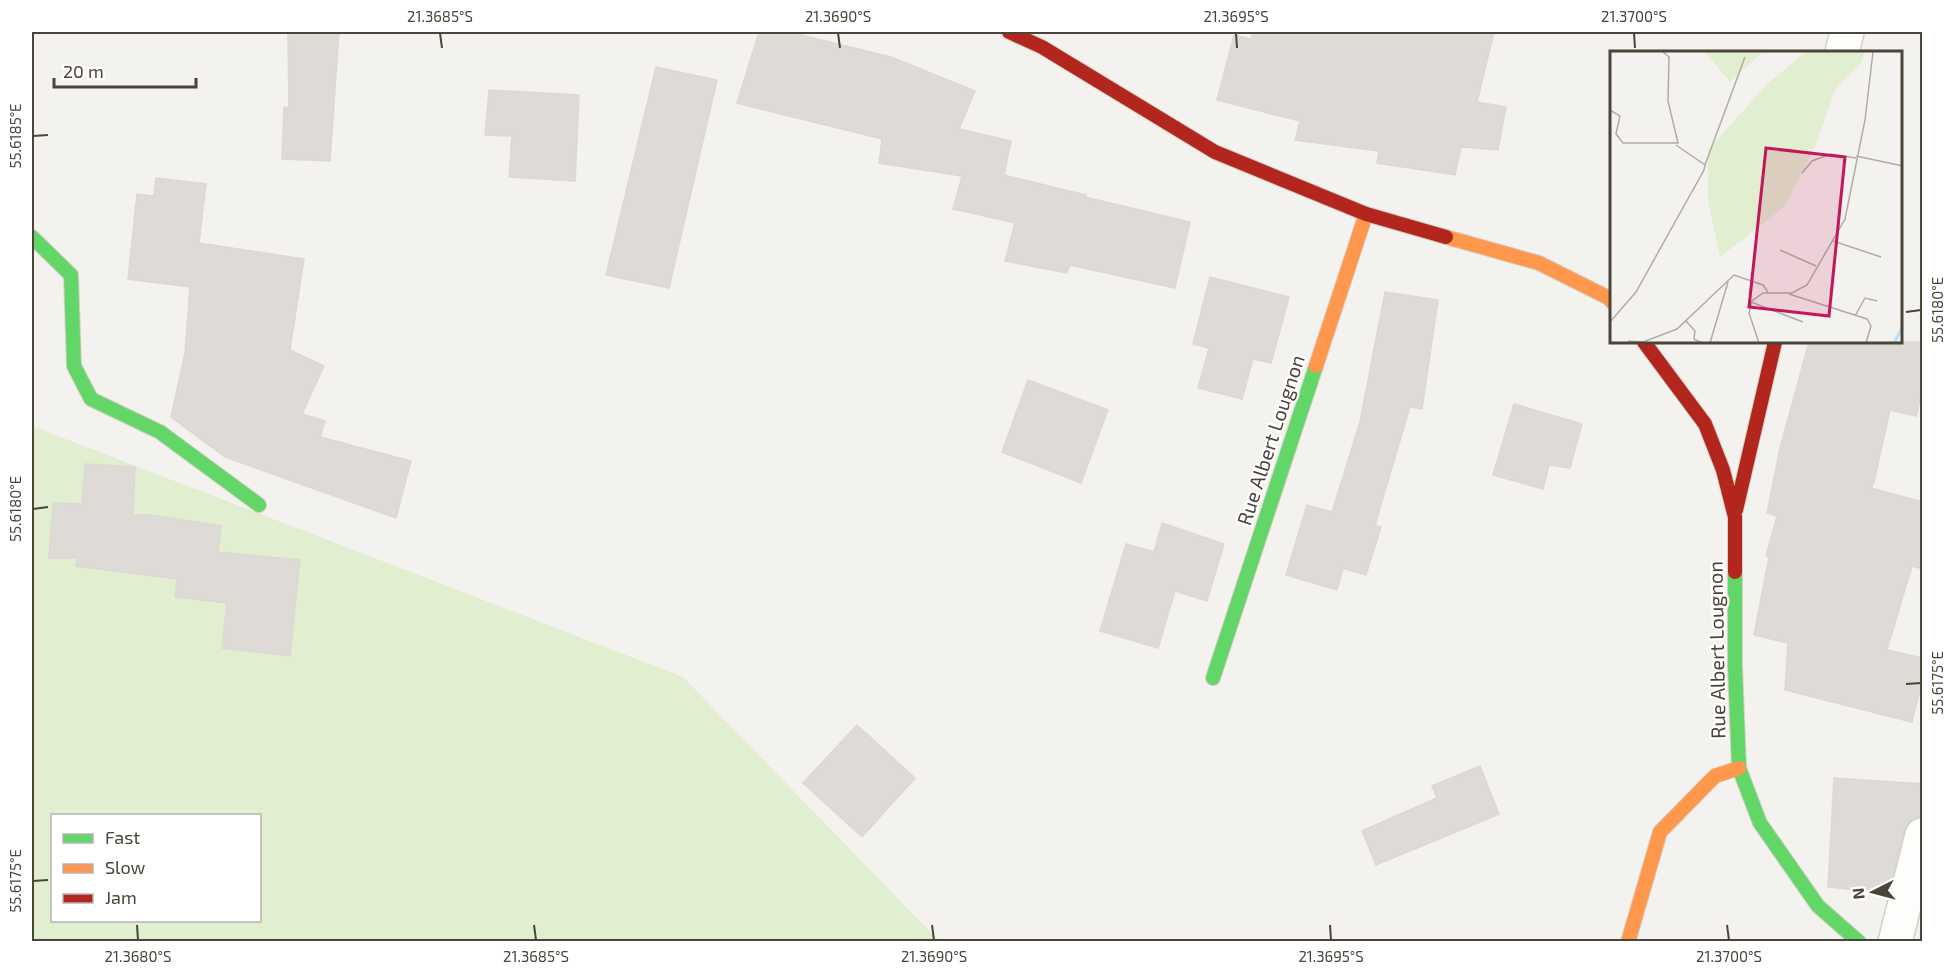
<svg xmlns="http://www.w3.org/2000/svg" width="1954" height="973" font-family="'Exo 2',sans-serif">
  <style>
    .green { fill: #e1eecf; fill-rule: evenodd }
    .building { fill: #dedbd6; stroke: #dcd9d4; stroke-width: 1.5 }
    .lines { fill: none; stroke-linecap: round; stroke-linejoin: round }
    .street-casing { stroke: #d2d0cb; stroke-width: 36 }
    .fast-casing { stroke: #d3cfc5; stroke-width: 16 }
    .slow-casing { stroke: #d3cfc5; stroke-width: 16 }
    .jam-casing { stroke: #d3cfc5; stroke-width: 16 }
    .street { stroke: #fdfdfc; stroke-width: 33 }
    .fast { stroke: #63d668; stroke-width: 14 }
    .slow { stroke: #ff974d; stroke-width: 14 }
    .jam { stroke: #b3261e; stroke-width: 14 }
    .ticks { fill: none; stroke: #4b4439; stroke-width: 2 }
    .labels { text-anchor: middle; stroke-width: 4.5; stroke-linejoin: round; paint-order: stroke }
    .street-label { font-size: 20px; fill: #4b4439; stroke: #fff }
    .inset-river { fill: none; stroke: #c0ddf1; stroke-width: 3 }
    .inset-road { fill: none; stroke: #b0aca6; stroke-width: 1.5 }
    .view { fill: #c2185b; fill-opacity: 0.15; stroke: #c2185b; stroke-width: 3 }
    .inset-edge { fill: none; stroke: #4b4439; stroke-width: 3 }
    .neatline { fill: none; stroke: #4b4439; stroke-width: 2 }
    .ticks-label { font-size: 15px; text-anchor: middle; fill: #4b4439 }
  </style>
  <rect width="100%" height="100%" fill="#f4f2ee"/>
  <!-- green -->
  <path class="green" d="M32,426l651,251 256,264h-907zM52,816h208v104h-208z"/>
  <!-- building -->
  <path class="building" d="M288,32h51l-9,129 -48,-2 2,-52 5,1z
    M759,32h30l102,25 84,34 -16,38 52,12 -7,34 82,20 -1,2 105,25 -15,66 -105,-23 -3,8 -62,-12 10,-38 -62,-14 9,-33 -83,-13 3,-24 -145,-36z
    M1253,32h241l-17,70 29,5 -8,43 -37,-3 -6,28 -78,-12 2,-12 -84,-11 5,-19 -83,-21 17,-65 17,4z
    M656,67l61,13 -48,208 -63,-13z
    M489,90l90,5 -4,86 -66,-4 3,-41 -27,-1z
    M156,178l50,6 -7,59 105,16 -14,91 34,16 -22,48 23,7 -5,16 91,24 -15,57 -171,-61 -54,-40 14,-64 5,-66 -62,-8 9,-85 17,2z
    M1210,277l79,20 -18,66 -18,-4 -11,40 -44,-11 11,-40 -16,-4z
    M1385,292l53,8 -16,109 -12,-2 -35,118 6,2 -15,48 -23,-7 -6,22 -51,-15 21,-70 25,7 28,-90z
    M1809,342h114v47l-7,27 -26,-6 -16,72 -3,6 52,14v67l-11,-3 -25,84 36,8v20l-11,44 -127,-32 3,-47 -34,-8 15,-78 -3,-1 11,-40 -10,-3 13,-65z
    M1028,380l80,30 -27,73 -79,-31z
    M1514,404l68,20 -12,44 -21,-3 -6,24 -50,-14z
    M85,464l50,3 -2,48h18l70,11 -3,26 82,8 -10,96 -68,-8 5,-45 -52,-6 2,-18 -101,-13 1,-8h-28l4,-55 29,1z
    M1162,523l62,21 -17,57 -32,-10 -17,57 -58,-17 26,-87 28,8z
    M857,725l58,53 -53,59 -59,-54z
    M1480,766l19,48 -123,51 -14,-34 75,-33 -5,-12z
    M1834,778l89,6v33h-7l-7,5 -5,8 -15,61 -21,-1v1l-40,-4z"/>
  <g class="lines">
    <!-- street casing -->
    <g class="street-casing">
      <path id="street" d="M1842,52l5,-20
        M1895,942l27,-107"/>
    </g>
    <!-- fast casing -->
    <g class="fast-casing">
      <path id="fast" d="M32,237l39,38 3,91 17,33 69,33 99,73
        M1735,572v94l4,102 21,55 58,83 41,36
        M1213,678l103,-312"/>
    </g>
    <!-- slow casing -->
    <g class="slow-casing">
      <path id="slow" d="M1446,237l93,26 70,35 3,4
        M1316,366l50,-152
        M1628,942l32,-110 55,-56 24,-8"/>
    </g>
    <!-- jam casing -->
    <g class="jam-casing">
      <path id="jam" d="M1009,32l33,15 173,105 151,62 80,23
        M1644,342l61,82 18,46 12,47v55
        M1736,510l39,-168"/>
    </g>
    <!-- street -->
    <use href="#street" class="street"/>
    <!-- fast -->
    <use href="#fast" class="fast"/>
    <!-- slow -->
    <use href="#slow" class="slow"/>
    <!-- jam -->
    <use href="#jam" class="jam"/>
  </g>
  <!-- ticks -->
  <path class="ticks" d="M440,33l2,15M838,33l2,15M1236,33l1,15M1634,33l1,15M33,136l15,-1M1906,312l15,-2M33,509l15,-2M1906,684l15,-1M33,881l15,-1M137,925l1,15M534,925l2,15M932,925l2,15M1330,925l1,15M1727,925l2,15"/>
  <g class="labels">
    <!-- street labels -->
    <g class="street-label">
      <text transform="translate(1271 440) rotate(-72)" y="7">Rue Albert Lougnon</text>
      <text transform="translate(1717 650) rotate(-91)" y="7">Rue Albert Lougnon</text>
    </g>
  </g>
  <!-- overview -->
  <g transform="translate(1610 51)">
    <rect width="292" height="292" fill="#f4f2ee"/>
    <path d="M95,1h58l-33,30zM196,1h58l-2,10 -26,26 -21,59 -31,60 -64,50 -12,-55v-52l60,-67z" fill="#e1eecf"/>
    <path class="inset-river" d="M284,292l9,-17"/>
    <path class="inset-road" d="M0,59l10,6 -4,18 7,9h55l-10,-42 1,-44 -6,-5M246,105l47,10M95,114l40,-108M192,122l10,-12 19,-7 25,4M223,190l48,16M170,199l36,16M179,243l78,25 4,7 -5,17M141,251l52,20M245,265l10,-18 12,3M76,270l9,10 -1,8 8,4M0,271l26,-30 68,-122 1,-5 -29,-20M18,290l15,1 34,-13 57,-54 29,10 5,7M100,292l18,-61M149,292l-10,-30 3,-12 11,-8h29l15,-8 38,-66 20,-99 8,-68"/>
    <path class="view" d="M156,97l79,9 -16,159 -80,-9z"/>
    <rect width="292" height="292" class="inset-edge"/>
  </g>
  <!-- border -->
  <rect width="1954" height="973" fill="none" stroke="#ffffff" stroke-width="66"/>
  <!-- legend -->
  <rect x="51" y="814" width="210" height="108" fill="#ffffff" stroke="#b7b4b0" stroke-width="1.5"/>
  <rect x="63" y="834" width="30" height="9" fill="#63d668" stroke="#b7b4b0" stroke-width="1.5"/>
  <text x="105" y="844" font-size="18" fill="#4b4439">Fast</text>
  <rect x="63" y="864" width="30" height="9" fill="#ff974d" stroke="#b7b4b0" stroke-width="1.5"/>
  <text x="105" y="874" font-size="18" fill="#4b4439">Slow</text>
  <rect x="63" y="894" width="30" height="9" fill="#b3261e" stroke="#b7b4b0" stroke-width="1.5"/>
  <text x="105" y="904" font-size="18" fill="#4b4439">Jam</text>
  <!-- north arrow -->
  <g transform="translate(1873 892) rotate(264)" stroke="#ffffff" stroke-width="4.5" paint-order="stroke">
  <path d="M0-4.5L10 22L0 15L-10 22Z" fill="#4b4439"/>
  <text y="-9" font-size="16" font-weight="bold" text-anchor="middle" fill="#4b4439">N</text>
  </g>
  <!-- scale -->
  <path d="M54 78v9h142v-9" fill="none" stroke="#4b4439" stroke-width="3"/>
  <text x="63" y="78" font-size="18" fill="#4b4439" stroke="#ffffff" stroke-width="4.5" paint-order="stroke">20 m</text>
  <rect x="33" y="33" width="1888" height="907" class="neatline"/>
  <g class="ticks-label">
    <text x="440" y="22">21.3685°S</text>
    <text x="838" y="22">21.3690°S</text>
    <text x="1236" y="22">21.3695°S</text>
    <text x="1634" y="22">21.3700°S</text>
    <text transform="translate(16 136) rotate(-90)" y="5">55.6185°E</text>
    <text transform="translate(1938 310) rotate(-90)" y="5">55.6180°E</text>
    <text transform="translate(16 509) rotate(-90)" y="5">55.6180°E</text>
    <text transform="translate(1938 683) rotate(-90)" y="5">55.6175°E</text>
    <text transform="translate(16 881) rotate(-90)" y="5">55.6175°E</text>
    <text x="138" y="962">21.3680°S</text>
    <text x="536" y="962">21.3685°S</text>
    <text x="934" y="962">21.3690°S</text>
    <text x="1331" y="962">21.3695°S</text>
    <text x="1729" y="962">21.3700°S</text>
  </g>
</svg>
